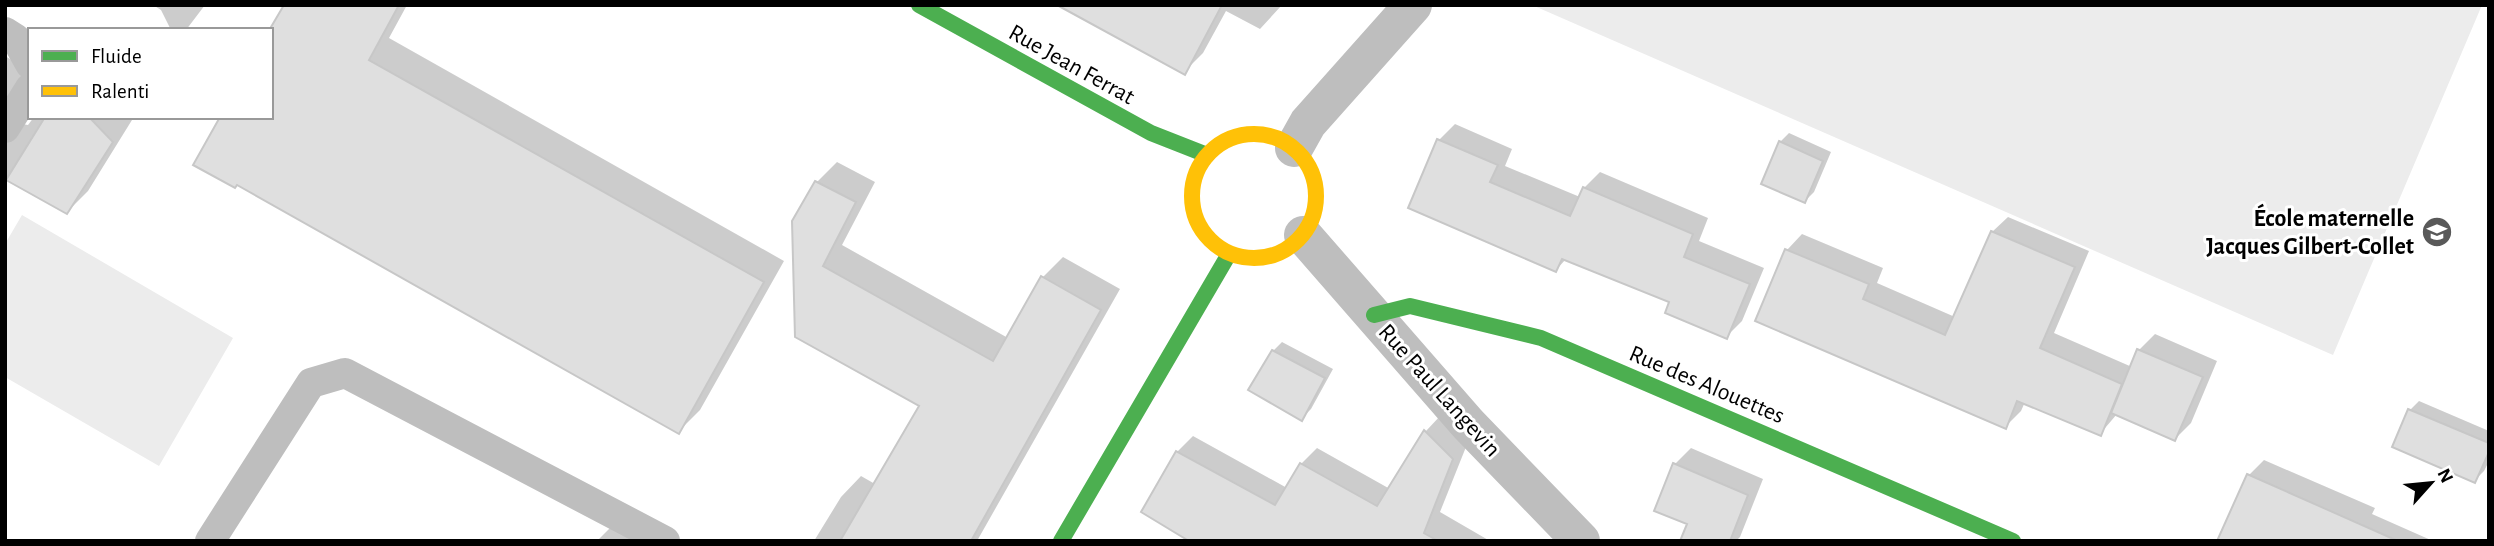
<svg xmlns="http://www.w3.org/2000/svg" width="2494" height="546" font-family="'Alegreya Sans',sans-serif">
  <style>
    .green { fill: #ececec }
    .shadow { fill: #0003 }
    .building { fill: #dfdfdf; stroke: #c7c7c7; stroke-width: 2 }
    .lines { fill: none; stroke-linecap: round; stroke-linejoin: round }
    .lane { stroke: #bebebe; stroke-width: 30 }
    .street { stroke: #bebebe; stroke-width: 38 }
    .fast { stroke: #4caf50; stroke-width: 16 }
    .slow { stroke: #ffc107; stroke-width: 16 }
    .labels { text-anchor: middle; stroke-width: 6; stroke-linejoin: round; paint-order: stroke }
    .street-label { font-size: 24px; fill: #000; stroke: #fff }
    .poi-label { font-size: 24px; font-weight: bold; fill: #000; stroke: #fff; text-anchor: end }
  </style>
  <rect width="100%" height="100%" fill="#fff"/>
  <!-- green -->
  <path class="green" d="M1532,5h950l-149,350z
    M22,215l211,123 -74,128 -154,-89v-133z"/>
  <!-- shadow -->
  <path class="shadow" d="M153,5h52l-19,25h-15l-10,-20z
    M286,5h121l-18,33 395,223 -84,149 -21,21 -408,-314z
    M1063,5h219l-22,24 -34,-18 -23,42 -19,19z
    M5,56l22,13 -10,54 11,2 6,-8h95l3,3 -44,71 -21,21 -62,-33z
    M1455,124l57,25 -7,17 75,31 4,-9 16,-16 108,46 -9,23 65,27 -22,53 -16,16 -55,-36 -105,-42 -10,11 -146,-63 29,-67z
    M1789,133l42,19 -17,40 -9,9 -25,-59z
    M837,162l38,20 -33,63 166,93 35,-61 20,-20 57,32 -143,252h-163l27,-44 20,-21 14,8 47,-79 -125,-69 20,-154z
    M2008,217l81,34 -35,82 78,34 7,-17 16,-16 62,27 -26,62 -16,16 -58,-25 -17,20 -75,-32 -4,9 -16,16 -247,-107 29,-70 15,-16 81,34 -6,15 78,34 37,-85z
    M1282,342l51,27 -22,40 -9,9 -29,-67z
    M2419,401l70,30v30l-5,10 -9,9 -65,-70z
    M1441,415l27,27 -28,70 50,29h-253l-94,-29 34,-60 16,-16 94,52 14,-24 16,-16 73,41 36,-58z
    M1691,448l72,31 -23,58 -4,4h-42l-19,-77z
    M2264,460l111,48 -3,6 61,27h-214l30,-66z
    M614,524l27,17h-44z"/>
  <!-- building -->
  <path class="building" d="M284,5h115l-30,55 395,222 -85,152 -442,-249 -2,3 -42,-23 27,-48h51v-90z
    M1057,5h165l-37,70z
    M45,117h44l24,25 -46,72 -61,-34z
    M1437,139l61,26 -8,17 80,34 13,-29 110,47 -9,23 66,27 -23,55 -62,-26 4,-11 -107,-43 -6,13 -148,-64z
    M1779,141l44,20 -18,42 -44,-19z
    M815,181l41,21 -33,64 170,95 48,-85 60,34 -130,231h-131l79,-135 -124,-69 -3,-116z
    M1991,231l84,36 -35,81 82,36 -21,52 -84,-35 -11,28 -251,-108 30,-72 84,35 -6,15 82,36z
    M2137,349l66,28 -28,64 -64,-28z
    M1272,350l53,28 -23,43 -54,-31z
    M2408,409l81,34v9l-14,31 -83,-36z
    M1424,430l29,29 -29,74 14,8h-249l-48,-29 35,-61 99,54 25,-42 77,43z
    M1673,463l75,32 -18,46h-50l7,-17 -33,-13z
    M2247,474l151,67h-181z"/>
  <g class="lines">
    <!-- lane -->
    <path class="lane" d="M5,32l11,7 14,25
      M5,128l25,-40
      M210,541l101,-158 34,-10 320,168"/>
    <!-- street -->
    <path class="street" d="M1294,148l14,-25 105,-118
      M1303,235l165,189 113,117"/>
    <!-- fast -->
    <path class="fast" d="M919,5l232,128 56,22
      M1374,315l36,-9 131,32 472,203
      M1061,541l168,-287"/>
    <!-- slow -->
    <path class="slow" d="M1192 196a62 62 0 1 1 124 0a62 62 0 1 1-124 0Z"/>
  </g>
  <!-- icons -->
  <defs>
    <g id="school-disc" transform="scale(1.575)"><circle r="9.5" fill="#595959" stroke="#fff"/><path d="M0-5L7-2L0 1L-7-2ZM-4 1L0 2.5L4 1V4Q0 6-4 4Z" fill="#fff"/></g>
  </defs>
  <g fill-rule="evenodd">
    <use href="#school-disc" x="2437" y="232"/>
  </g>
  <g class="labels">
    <!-- street labels -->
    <g class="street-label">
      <text transform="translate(1072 64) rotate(29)" y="8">Rue Jean Ferrat</text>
      <text transform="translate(1707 384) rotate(23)" y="8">Rue des Alouettes</text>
      <text transform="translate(1440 390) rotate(48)" y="8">Rue Paul Langevin</text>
    </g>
    <!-- poi labels -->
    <g class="poi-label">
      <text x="2414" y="226">École maternelle<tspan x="2414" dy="28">Jacques Gilbert-Collet</tspan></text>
    </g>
  </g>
  <!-- border -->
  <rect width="2494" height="546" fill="none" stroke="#000000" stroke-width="14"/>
  <!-- legend -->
  <rect x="28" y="28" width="245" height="91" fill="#ffffff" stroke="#999999" stroke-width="2"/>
  <rect x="42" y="51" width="35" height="10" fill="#4caf50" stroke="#999999" stroke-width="2"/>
  <text x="91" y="63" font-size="21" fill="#000000">Fluide</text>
  <rect x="42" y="86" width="35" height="10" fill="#ffc107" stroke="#999999" stroke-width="2"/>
  <text x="91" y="98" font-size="21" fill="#000000">Ralenti</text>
  <!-- north arrow -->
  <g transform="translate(2431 483) rotate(63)" stroke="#ffffff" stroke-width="5" paint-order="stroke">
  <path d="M0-5L12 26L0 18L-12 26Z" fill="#000000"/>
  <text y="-10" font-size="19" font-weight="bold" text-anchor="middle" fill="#000000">N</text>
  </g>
</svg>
